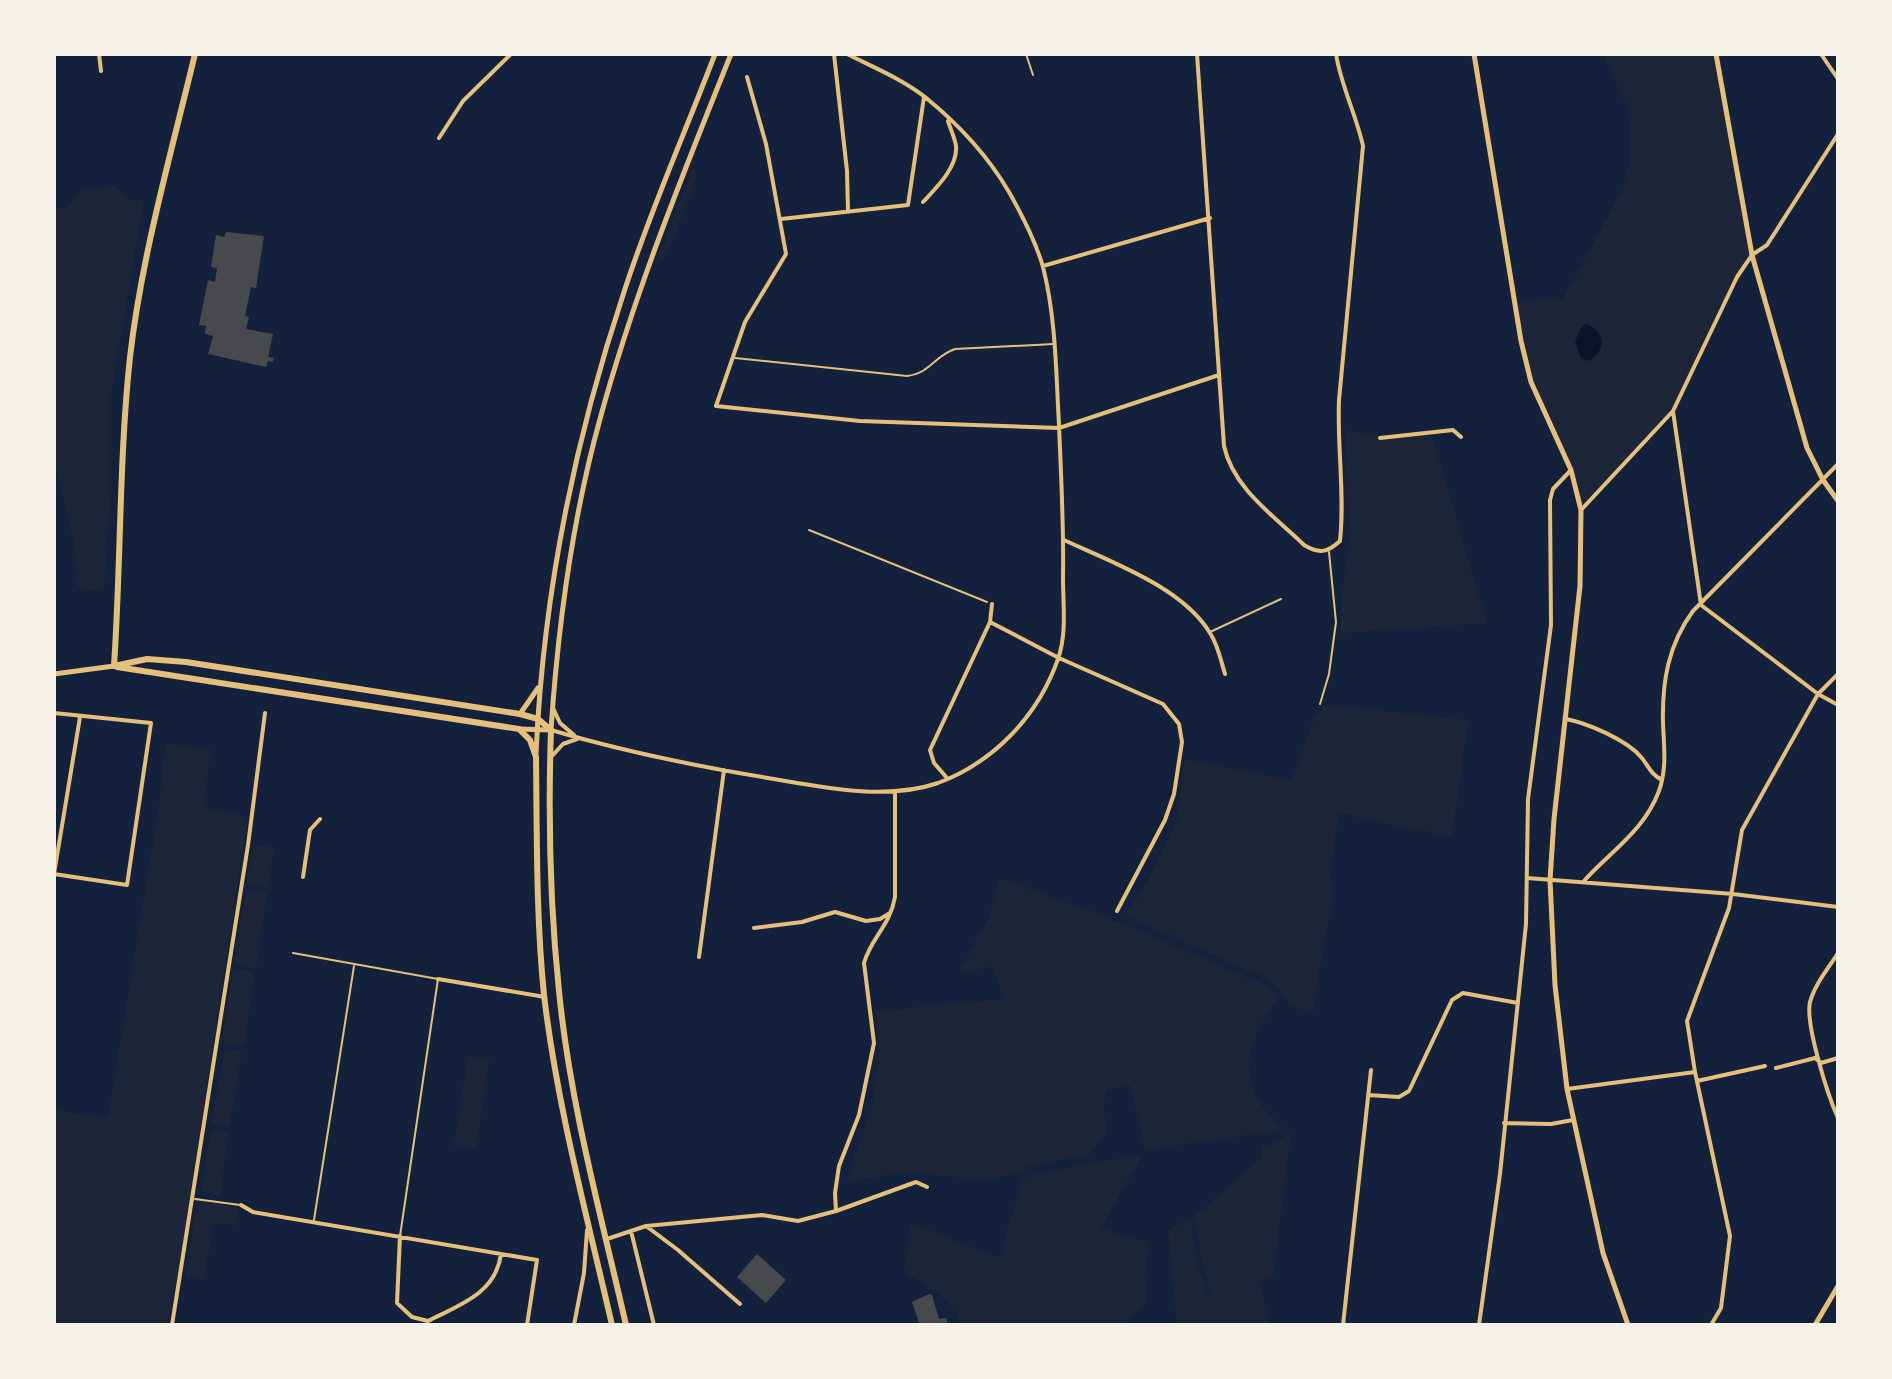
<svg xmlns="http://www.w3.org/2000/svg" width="1892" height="1379" font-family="Helvetica,sans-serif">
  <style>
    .green { fill: #1d2539 }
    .water { fill: #0b132b }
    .building { fill: #48494c }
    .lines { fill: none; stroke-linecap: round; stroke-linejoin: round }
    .path { stroke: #e5c07b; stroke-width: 2 }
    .service { stroke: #e5c07b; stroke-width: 2 }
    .minor { stroke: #e5c07b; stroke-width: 4 }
    .tertiary { stroke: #e5c07b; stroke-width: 5 }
    .primary { stroke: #e5c07b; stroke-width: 6 }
  </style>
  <rect width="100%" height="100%" fill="#14213d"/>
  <!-- green -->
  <path class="green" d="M1602,54h114l36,201 -15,22 -64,134 -92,99 -6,-30 -44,-98 -16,-78 24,-5h24l60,-110 7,-30 -1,-49z
    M694,165l2,15 -29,75 -11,9z
    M115,186l15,15 14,-1 -33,194v96l-7,98 -10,4 -17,-6 -4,-49 -19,-79v-251l11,2 16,-18z
    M1430,430l57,193 -147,10 3,-48 8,-49 -6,-105 37,5z
    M1323,705l145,15 -16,117 -113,-24 -8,51 1,42 -7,28 -12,78 -23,-7 -17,-23 -7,-4 -138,-61 -1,-5 23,-35 27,-55 8,-63 106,22 25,-68h4z
    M165,743l45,7 -6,58 44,9 -69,451 -12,57h-113v-215l54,8 52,-318z
    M257,845l17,3 -6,40 -22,-4 6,-35z
    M1005,879l113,43 150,64 11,11c-23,32 -43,66 -20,104 6,11 17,20 25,29l-139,20 -15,-65 -23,5 -4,13 4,29 -19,24 -22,2 -41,9 -1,5 -24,5 -33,1 -60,-6 -61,10 27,-79 6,-47 -3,-45 129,-12 -13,-32 -33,5 30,-55 9,-35z
    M246,889l21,3 -11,77 -22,-6z
    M232,968l22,5 -10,74 -22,-3z
    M225,1048l17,4 -13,75 -18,-3z
    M468,1056l21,3 -13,90 -22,-4z
    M211,1130l17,3 -8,63 -19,-5z
    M1291,1134l-18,142 -14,6 11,43h-93l-9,-95 22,-12 8,47 10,31 2,-1 -12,-54 -2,-26 66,-57v-10z
    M1143,1154l-42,74 24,10 23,3 -2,62 -24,22h-133l-8,-6 1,6h-21c-9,-28 -33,-39 -57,-53l7,-49 88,35 24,-81z
    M208,1203l31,5 -3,17 -23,-2 -9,57 -18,-3 9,-65 4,-6z"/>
  <!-- water -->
  <path class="water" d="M1587,324c19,8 19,27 2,37l-8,-3 -6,-16 7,-16z"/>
  <!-- building -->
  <path class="building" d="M226,232l38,4 -8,52 -5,-1 -6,29 4,1 -3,12 27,5 -5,23 6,1 -1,4 -5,-1 -2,6 -58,-13 5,-18 -8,-2 1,-8 -7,-1 9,-45 7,2 2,-14 -6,-1 5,-32 8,2z
    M757,1254l29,26 -20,23 -29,-26z
    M929,1294l3,1 7,24 7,-1 2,7h-26l-3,-3 -7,-20z"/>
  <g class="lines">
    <!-- path -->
    <path class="path" d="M809,530l178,72"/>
    <!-- service -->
    <path class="service" d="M1026,54l7,21
      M735,358l172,18c24,-3 27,-20 48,-27l99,-5
      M1210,632l71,-33
      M1320,704l9,-30 7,-52 -7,-70
      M293,953l145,26 -38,257
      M195,1199l45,6
      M314,1220l40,-254"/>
    <!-- minor -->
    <path class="minor" d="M99,54l2,17
      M834,54l13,117 1,40
      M1197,54l27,392c9,42 50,70 80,99 15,9 23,8 36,-4 5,-47 -3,-94 -1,-141l24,-254c-7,-32 -22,-60 -27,-92
      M1821,54l17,25
      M747,77l19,67 20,110 -41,68 -29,84 144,15 199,7 160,-53
      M439,138l24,-37 48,-47
      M923,202c13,-14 35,-35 33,-56 -1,-8 -6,-18 -8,-25
      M781,219l127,-14 16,-108
      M1043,266l167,-48
      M1673,411l28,194
      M1380,438l73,-8 8,7
      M1581,510l92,-99 64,-134 15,-22 15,-10 71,-111
      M1064,540c47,22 118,47 146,93 8,12 11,28 15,41
      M1701,605l117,89 20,11
      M990,622l69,36 104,46 16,20 3,18 -8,52 -9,26 -48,91
      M553,708l7,15 14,12
      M54,713l97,10 -24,162 -73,-11 26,-157
      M1566,719c21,4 61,21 75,38 8,9 9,17 21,23
      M551,730c71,21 144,36 217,48 53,9 118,23 170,5 56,-21 100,-67 120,-124 9,-25 5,-55 5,-82 1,-51 -2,-101 -4,-152 -3,-52 -3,-107 -16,-158 -7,-25 -21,-52 -34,-75 -21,-36 -52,-69 -84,-95 -23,-18 -52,-30 -78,-43
      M552,756l11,-12 14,-5
      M947,778l-13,-15 -4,-13 60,-128 2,-18
      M303,877l7,-47 10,-11
      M1527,878l206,16 105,13
      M1584,881c27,-30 60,-50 75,-90 8,-23 5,-44 4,-68 -1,-41 5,-78 30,-112l145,-147
      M754,928l48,-6 33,-10 31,9 14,-2 10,-6
      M1838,953c-10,16 -23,31 -28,49 -5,22 18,94 28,116
      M699,957l25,-187
      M438,979l107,18
      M1776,1068l39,-10 6,5 17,-5
      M1697,1081l68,-15
      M1567,1089l128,-17
      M1368,1095l31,2 10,-6 43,-91 11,-7 55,10
      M1504,1123l47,1 22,-4
      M241,1205l12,7 284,48 -10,65
      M836,1211l-1,-18 4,-27 20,-51 15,-72 -10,-80c7,-25 26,-37 31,-66v-105
      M646,1226l32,24 62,54
      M631,1231l23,94
      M400,1236l-3,67 15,14 16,4c32,-16 68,-28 73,-67
      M607,1239l39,-13 116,-11 36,6 38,-10 80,-29 11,5
      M172,1325l76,-480 17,-132
      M574,1325l10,-52 3,-43
      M1343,1325l28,-255
      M1479,1325l21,-151 26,-250 2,-125 23,-174 -1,-125 3,-11 18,-19
      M1711,1325l10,-17 9,-72 -35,-164 -8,-51 42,-113 13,-78 76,-136 20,-20"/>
    <!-- tertiary -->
    <path class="tertiary" d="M1474,54l47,287 10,41 40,88 10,40 -1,76 -26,233 -4,61 5,105 12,104 36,164 25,72
      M1716,54l36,201 55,193 16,32 15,21
      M54,674l60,-8
      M520,714l18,-26
      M519,729l32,1c7,-105 21,-210 49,-311 34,-125 83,-245 131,-365
      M536,754c7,-159 38,-312 88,-462 26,-81 61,-159 91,-238
      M1815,1325l23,-39"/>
    <!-- primary -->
    <path class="primary" d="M114,666l33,-7 39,3 334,52 18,5 13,11c-3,87 -1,175 8,261 11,113 42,224 67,334
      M114,666c7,-103 5,-207 16,-309 12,-103 41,-203 65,-303
      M117,667l402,62 11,11 6,17c1,80 0,159 8,238 13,111 43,221 68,330"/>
  </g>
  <!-- border -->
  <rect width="1892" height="1379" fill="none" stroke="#f6f1e7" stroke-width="112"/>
</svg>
